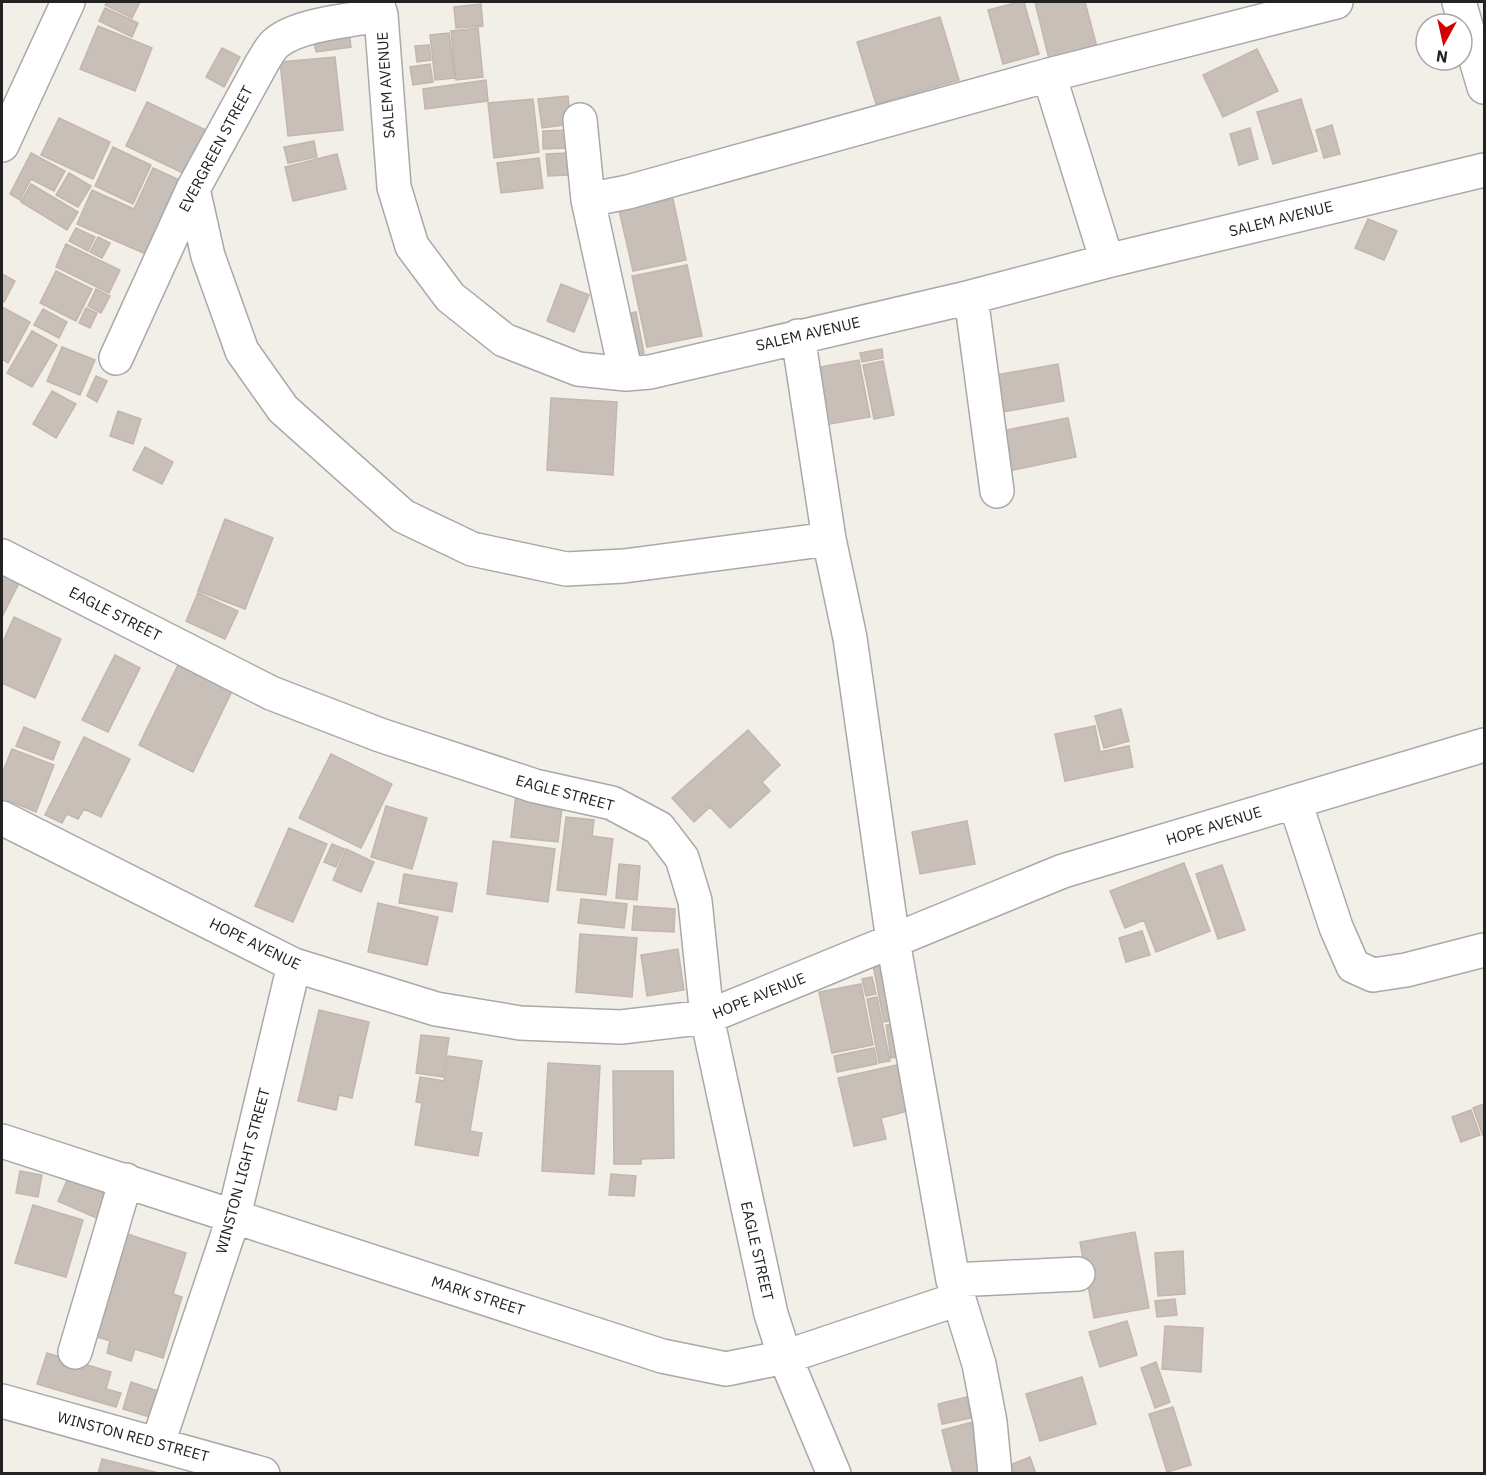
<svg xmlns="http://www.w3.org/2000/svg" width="1486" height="1475" font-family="'IBM Plex Sans',sans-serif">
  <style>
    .building { fill: #c7bfb8; stroke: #c4b6ab; stroke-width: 1.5 }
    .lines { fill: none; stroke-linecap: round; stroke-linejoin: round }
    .minor-casing { stroke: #a9a9a9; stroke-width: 36 }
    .minor { stroke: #fff; stroke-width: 33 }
    .labels { text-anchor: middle; stroke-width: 4.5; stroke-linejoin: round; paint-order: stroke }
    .street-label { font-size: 15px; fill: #222; stroke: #fff }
  </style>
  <rect width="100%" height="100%" fill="#f2efe9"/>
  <!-- building -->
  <path class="building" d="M107,2h33l-8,16 -27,-13z
    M1019,2h5l15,52 -36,10 -15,-54z
    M1035,2h50l12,45 -48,12z
    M481,4l2,22 -27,2 -2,-21z
    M105,8l33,15 -6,14 -33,-16z
    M940,17l19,63 -83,24 -19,-62z
    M98,26l54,22 -17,43 -55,-22z
    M478,28l5,49 -27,3 -5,-49z
    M349,31l2,16 -35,5 -3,-16z
    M449,33l6,45 -20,2 -5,-45z
    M429,45l2,15 -14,2 -2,-16z
    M222,48l18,9 -16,30 -18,-10z
    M1257,49l21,42 -55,26 -20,-42z
    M335,57l8,73 -55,6 -8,-74z
    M430,64l3,18 -20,3 -3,-18z
    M486,80l2,21 -63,8 -2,-20z
    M568,96l3,28 -29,4 -4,-29z
    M533,99l6,53 -45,6 -6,-55z
    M1301,99l16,52 -44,13 -16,-52z
    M147,102l59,28 -21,44 -59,-28z
    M59,118l51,24 -17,37 -52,-24z
    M1332,125l8,29 -16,4 -8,-28z
    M1250,128l8,31 -19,6 -9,-31z
    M568,130v18l-25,1v-18z
    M314,141l3,16 -29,6 -4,-16z
    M113,147l38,18 -18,39 -38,-18z
    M31,153l34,18 -11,20 -23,-12 -11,21 -10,-6z
    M567,153l1,22 -20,1 -2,-22z
    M337,154l9,35 -53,12 -8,-34z
    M539,158l4,30 -42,5 -4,-30z
    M153,168l29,13 -34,74 -71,-31 15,-34 42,19z
    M69,173l22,13 -13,21 -22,-12z
    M31,184l47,28 -11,18 -46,-28z
    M673,199l13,61 -53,11 -14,-61z
    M1368,219l29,12 -13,29 -29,-12z
    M76,228l19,9 -7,14 -19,-10z
    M98,237l12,6 -8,15 -12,-6z
    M66,244l54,26 -11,23 -53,-26z
    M687,265l15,71 -55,11 -15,-71z
    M56,271l36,18 -16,32 -36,-18z
    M2,274l13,7 -11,21 -2,-1z
    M561,284l28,11 -15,37 -27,-11z
    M96,289l14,7 -9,17 -13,-7z
    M2,307l28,15 -22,41 -6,-4z
    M86,308l11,5 -7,15 -11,-5z
    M43,309l24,13 -8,16 -25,-13z
    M636,312l8,41 -14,3 -8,-41z
    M32,331l25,14 -25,42 -25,-14z
    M62,347l33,13 -15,35 -33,-14z
    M882,349l1,9 -21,4 -2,-9z
    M859,360l11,57 -51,9 -11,-57z
    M883,361l11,54 -20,4 -11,-54z
    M1058,364l6,37 -72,13 -7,-37z
    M96,376l11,5 -10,21 -10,-6z
    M52,391l24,13 -20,34 -23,-14z
    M551,398l66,4 -4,73 -66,-5z
    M118,411l23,8 -8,25 -23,-8z
    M1068,418l8,39 -77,16 -8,-40z
    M145,447l28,15 -11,22 -29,-14z
    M225,519l48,19 -28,71 -47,-18z
    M2,569l19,10 -19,38z
    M198,593l40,18 -13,28 -39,-18z
    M14,617l47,22 -26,59 -33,-15v-39z
    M115,655l25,13 -32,64 -26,-12z
    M179,663l54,26 -40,83 -54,-27z
    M1121,709l8,32 -25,7 -9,-32z
    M1095,726l5,26 29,-6 4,21 -68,14 -10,-47z
    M24,727l36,15 -7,18 -37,-14z
    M748,730l32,35 -18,17 8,9 -40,37 -20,-21 -16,15 -22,-24z
    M84,737l46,22 -29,58 -17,-8 -6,10 -11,-5 -5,9 -17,-8z
    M12,749l42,16 -18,47 -34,-14v-24z
    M331,754l61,30 -31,64 -62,-30z
    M516,793l47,5 -5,44 -47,-5z
    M386,806l41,12 -15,51 -41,-12z
    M566,817l28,3 -2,16 21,3 -7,56 -49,-5z
    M967,821l8,43 -55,10 -8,-42z
    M289,828l38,16 -34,78 -38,-16z
    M493,841l62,8 -7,53 -61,-8z
    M332,844l12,5 -8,18 -12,-5z
    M346,849l28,13 -13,30 -28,-12z
    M1184,863l26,68 -54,21 -12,-32 -19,8 -15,-37z
    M619,864l21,2 -3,34 -21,-2z
    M1222,865l23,65 -27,9 -22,-65z
    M404,874l53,9 -5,29 -53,-9z
    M581,899l46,5 -3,24 -46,-5z
    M378,903l60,14 -11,48 -59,-13z
    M634,906l41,3 -1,23 -42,-2z
    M1142,931l8,24 -24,7 -7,-24z
    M580,934l57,4 -5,59 -56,-5z
    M678,949l6,41 -37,6 -6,-41z
    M892,962l11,57 -19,3 -11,-57z
    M872,977l4,17 -10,2 -4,-17z
    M861,984l12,61 -41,8 -13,-61z
    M877,997l13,64 -11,2 -12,-64z
    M319,1010l50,12 -17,76 -13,-3 -3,15 -38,-9z
    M905,1022l6,33 -20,3 -5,-33z
    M421,1035l28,3 -6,39 -27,-4z
    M874,1048l3,16 -40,8 -3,-16z
    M448,1056l34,5 -12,70 12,2 -4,23 -63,-11 7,-42 -6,-1 4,-25 24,4z
    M548,1063l52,3 -6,108 -52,-3z
    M897,1065l11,46 -27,7 5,21 -32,7 -16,-68z
    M613,1071h60l1,87 -33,1v5h-27z
    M1484,1104v32h-1l-10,-28z
    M1471,1110l9,25 -19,7 -9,-25z
    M72,1169l43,18 -14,33 -43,-19z
    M20,1171l22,4 -4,22 -22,-4z
    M611,1174l25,2 -2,20 -25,-1z
    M33,1205l50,15 -17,57 -51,-14z
    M121,1232l65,21 -13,41 9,3 -19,61 -28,-9 -4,12 -24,-8 3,-12 -22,-7z
    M1135,1232l14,76 -55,10 -14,-76z
    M1183,1251l2,43 -27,2 -3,-43z
    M1175,1299l2,16 -20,2 -2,-16z
    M1127,1321l10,34 -37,12 -11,-35z
    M1165,1326l38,2 -2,44 -39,-3z
    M47,1353l64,19 -5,17 15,4 -5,14 -79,-23z
    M1156,1362l14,40 -15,6 -14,-40z
    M1082,1377l14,47 -56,17 -14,-47z
    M131,1382l27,9 -8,26 -27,-8z
    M967,1397l4,21 -29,6 -4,-20z
    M1173,1407l18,58 -24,7 -18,-58z
    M973,1422l12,50 -32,2 -11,-44z
    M1030,1457l6,17h-32l-2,-6z
    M102,1459l57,14v1h-61z"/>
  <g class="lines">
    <!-- minor casing -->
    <g class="minor-casing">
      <path id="minor" d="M377,2l4,13 13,172 18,59 38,51 54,43 74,29 48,5 24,-2 321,-75 136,-36 377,-91
        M1459,2l25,85
        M1049,75l58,186
        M580,120l8,80 40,-8 421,-117 287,-73
        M2,145l66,-143
        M193,189l15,67 34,95 41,58 120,107 69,33 94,20 58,-3 205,-27
        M588,200l38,174
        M971,297l26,194
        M798,336l31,203 21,99 43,303 60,339 26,84 11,58 5,52
        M116,358l77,-169 69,-126c4,-6 8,-15 14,-20 22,-19 76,-23 105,-28
        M2,556l269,137 109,42 155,51 77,17 47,25 23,30 13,43 12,116 64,297 14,43 49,117
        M1295,802l41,125 17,39 20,9 33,-5 78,-20
        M2,818l292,147 142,44 84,14 101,4 86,-10 356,-146 421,-126
        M2,1141l660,215 64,13 59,-12 173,-58
        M953,1280l125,-6
        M75,1352l51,-172
        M2,1401l261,73
        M158,1443l76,-227 60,-251"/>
    </g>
    <!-- minor -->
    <use href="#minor" class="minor"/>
  </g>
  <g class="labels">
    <!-- street labels -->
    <g class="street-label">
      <text transform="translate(386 85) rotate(-94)" y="5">SALEM AVENUE</text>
      <text transform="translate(216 149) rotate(-62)" y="5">EVERGREEN STREET</text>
      <text transform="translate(1281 219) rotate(-14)" y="5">SALEM AVENUE</text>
      <text transform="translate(808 334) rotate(-13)" y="5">SALEM AVENUE</text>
      <text transform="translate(115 614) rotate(27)" y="5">EAGLE STREET</text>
      <text transform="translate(565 793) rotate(15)" y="5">EAGLE STREET</text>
      <text transform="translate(1214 826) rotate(-17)" y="5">HOPE AVENUE</text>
      <text transform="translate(255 944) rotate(26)" y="5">HOPE AVENUE</text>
      <text transform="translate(759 996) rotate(-22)" y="5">HOPE AVENUE</text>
      <text transform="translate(243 1171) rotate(-75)" y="5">WINSTON LIGHT STREET</text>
      <text transform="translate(757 1251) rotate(77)" y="5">EAGLE STREET</text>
      <text transform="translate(478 1296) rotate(18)" y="5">MARK STREET</text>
      <text transform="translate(133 1437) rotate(15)" y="5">WINSTON RED STREET</text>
    </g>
  </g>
  <!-- border -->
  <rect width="1486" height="1475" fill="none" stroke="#222222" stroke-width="6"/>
  <!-- north arrow -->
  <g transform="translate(1444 42) rotate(188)"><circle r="28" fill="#ffffff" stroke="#a7a7a7" stroke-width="1.5"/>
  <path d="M0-4.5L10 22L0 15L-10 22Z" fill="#d40000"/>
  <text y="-9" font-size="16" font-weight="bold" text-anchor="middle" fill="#222222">N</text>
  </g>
</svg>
